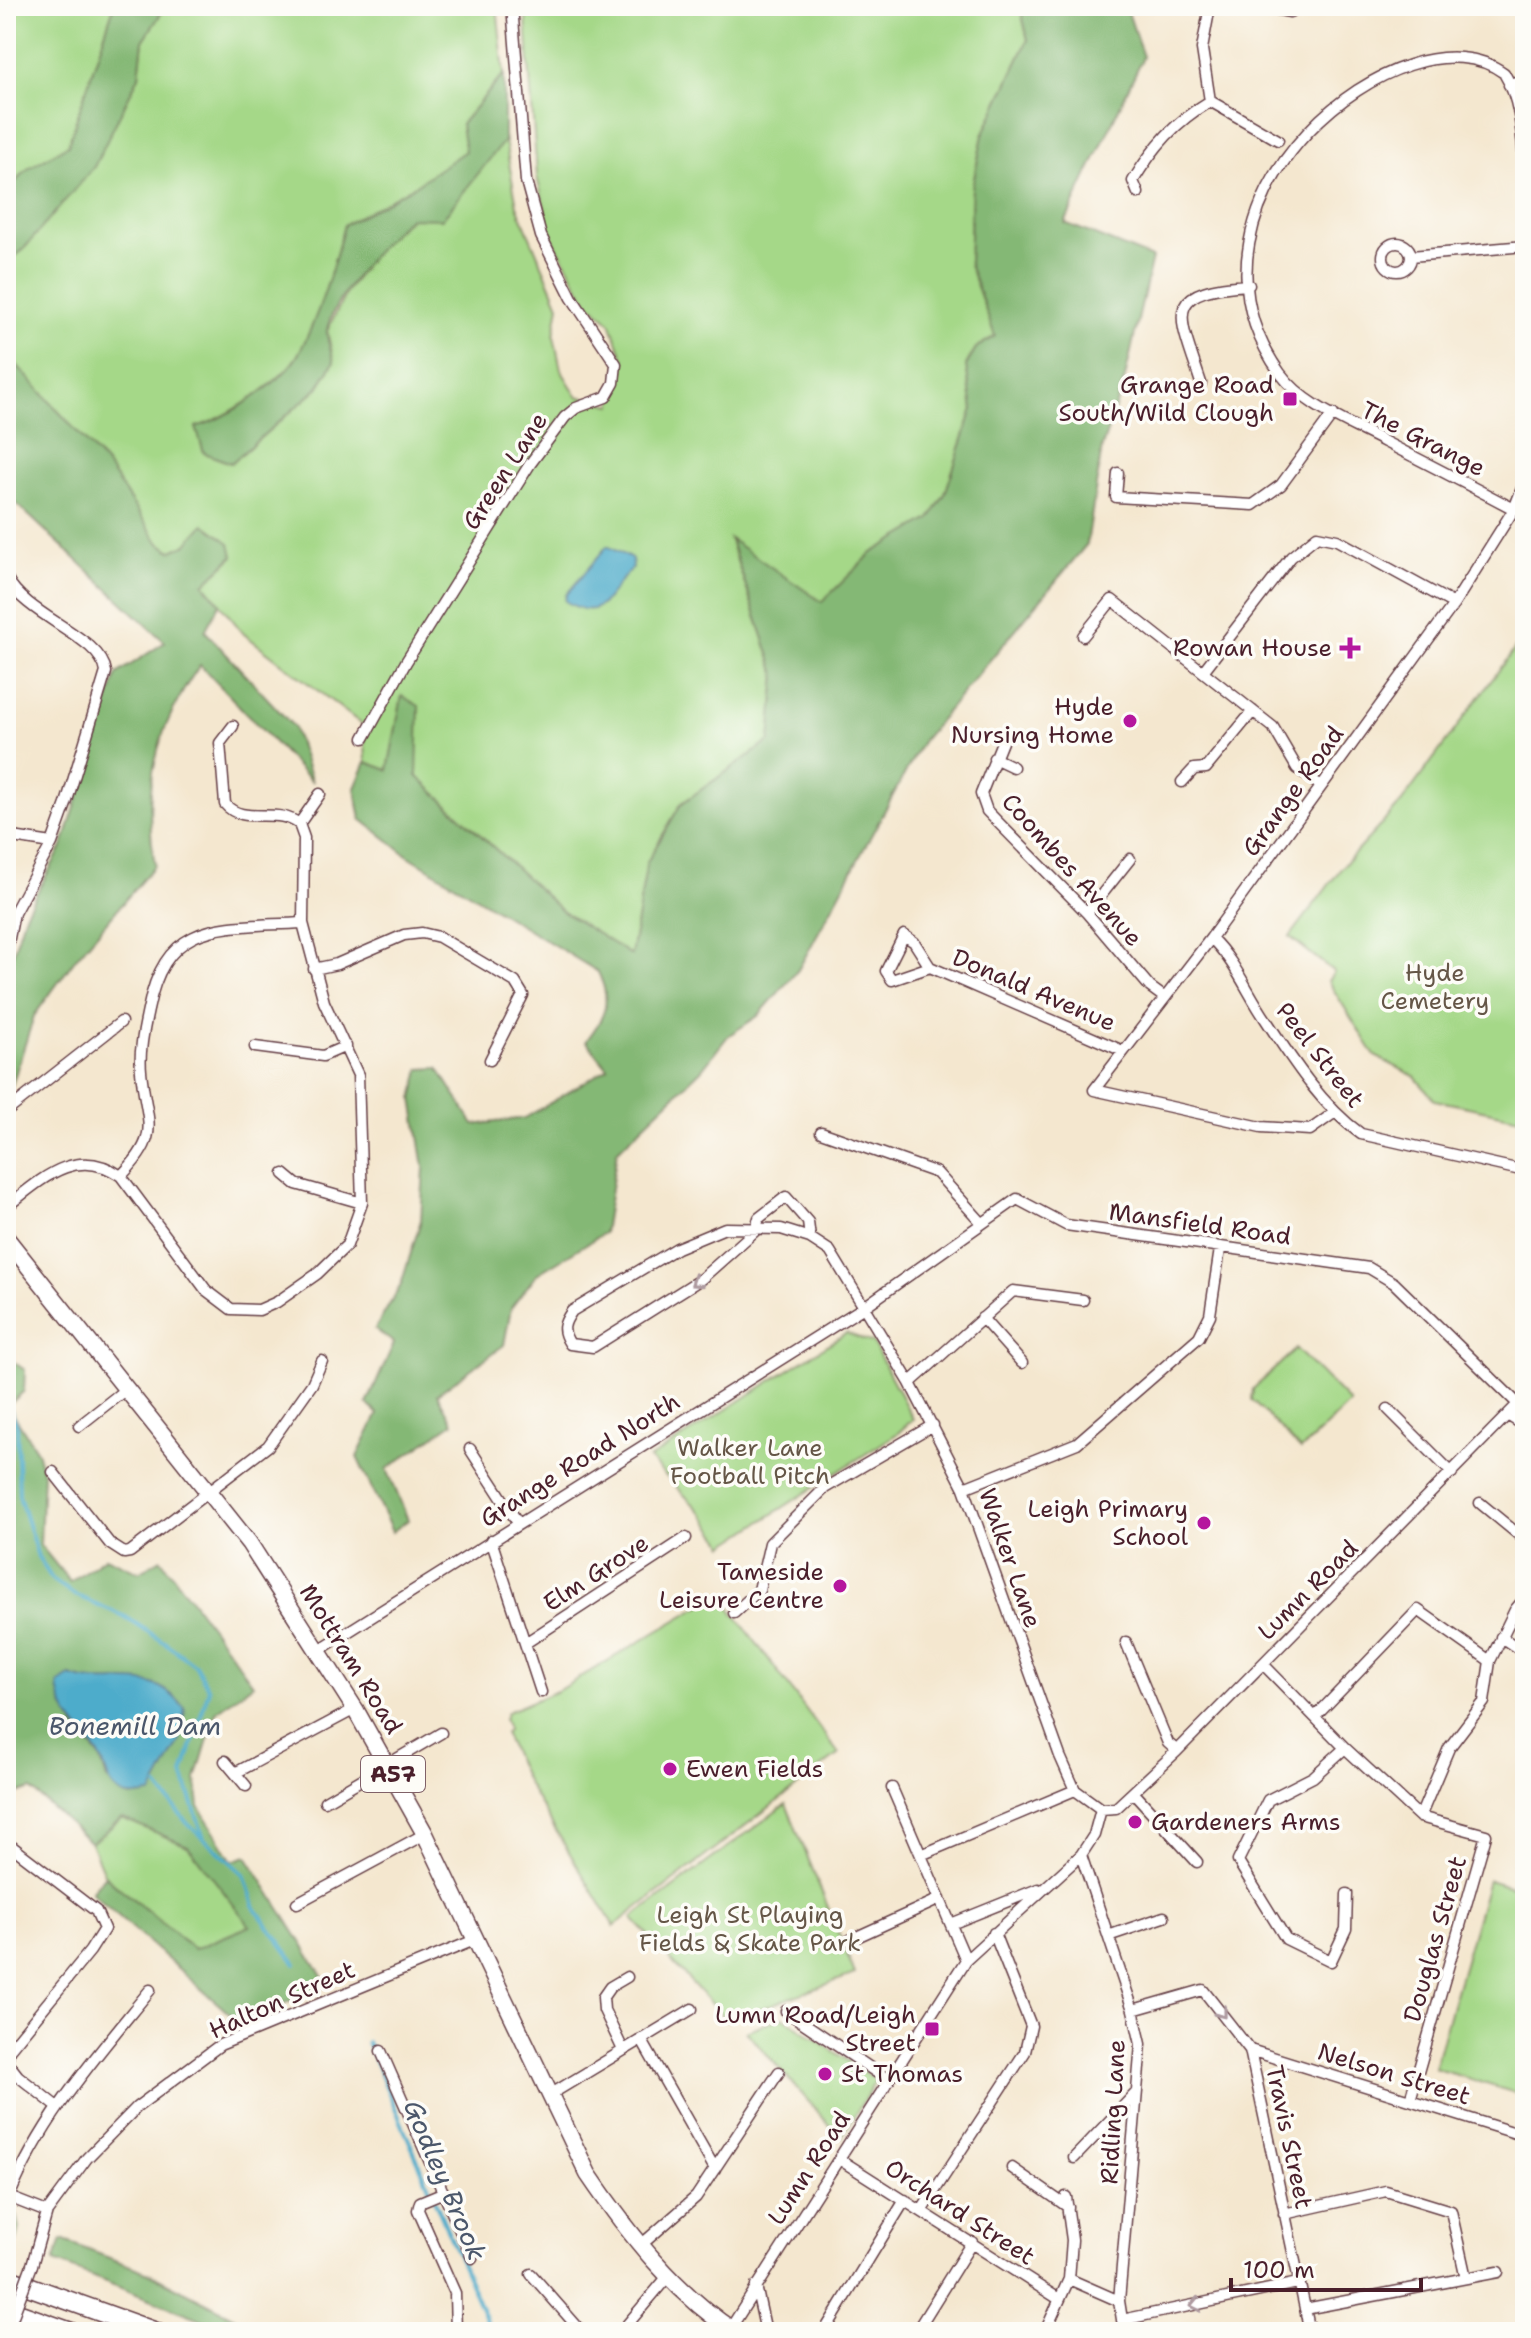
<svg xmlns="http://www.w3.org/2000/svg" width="1531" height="2338" font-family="'Shantell Sans',sans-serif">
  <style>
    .green { fill: #a5d888; stroke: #787c5a; stroke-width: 2 }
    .forest { fill: #84b874; stroke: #676c50; stroke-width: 2; fill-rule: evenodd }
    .water { fill: #4daccb; stroke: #4c667b; stroke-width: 2 }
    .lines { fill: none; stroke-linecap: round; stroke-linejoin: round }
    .stream { stroke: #4daccb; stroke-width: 4 }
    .street-casing { stroke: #643d44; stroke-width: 13 }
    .primary-casing { stroke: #643d44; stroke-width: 19 }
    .highway-casing { stroke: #643d44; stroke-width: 21 }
    .street { stroke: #fff; stroke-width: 10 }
    .primary { stroke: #fff; stroke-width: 16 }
    .highway { stroke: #fff; stroke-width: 18 }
    .street-bridge-casing { stroke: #643d44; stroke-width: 13; stroke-linecap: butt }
    .street-bridge { stroke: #fff; stroke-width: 10 }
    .oneway { stroke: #ae9aa0 }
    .poi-dot { fill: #b5179e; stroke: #fdfcf7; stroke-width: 3 }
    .labels { text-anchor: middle; stroke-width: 7; stroke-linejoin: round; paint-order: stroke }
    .shield { fill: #fdfcf7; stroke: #806168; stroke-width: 2 }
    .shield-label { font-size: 22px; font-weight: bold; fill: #4a1f2b }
    .poi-label { font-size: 24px; fill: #4a1f2b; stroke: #fdfcf7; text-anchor: end }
    .street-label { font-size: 24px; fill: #4a1f2b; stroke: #fdfcf7 }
    .park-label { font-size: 24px; fill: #655647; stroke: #fdfcf7 }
    .water-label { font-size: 26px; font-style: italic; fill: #4b576b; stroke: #fdfcf7 }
  </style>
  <rect width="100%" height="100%" fill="#fdfcf7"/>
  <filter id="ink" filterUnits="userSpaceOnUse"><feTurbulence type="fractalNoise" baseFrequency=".0125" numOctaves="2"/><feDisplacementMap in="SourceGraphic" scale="16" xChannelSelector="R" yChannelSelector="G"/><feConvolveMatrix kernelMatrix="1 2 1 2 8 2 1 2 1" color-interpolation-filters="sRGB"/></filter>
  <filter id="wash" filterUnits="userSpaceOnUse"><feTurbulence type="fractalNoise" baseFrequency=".006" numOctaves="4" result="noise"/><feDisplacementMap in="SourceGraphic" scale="32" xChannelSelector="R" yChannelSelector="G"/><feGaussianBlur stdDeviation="1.8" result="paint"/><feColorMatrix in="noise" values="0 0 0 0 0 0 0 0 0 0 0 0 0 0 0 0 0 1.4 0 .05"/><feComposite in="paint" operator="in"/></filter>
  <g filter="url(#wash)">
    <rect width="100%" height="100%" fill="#f4e7cf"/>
    <!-- green -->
    <path class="green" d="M6,6h108l-46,139 -39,23 -23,23z
      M166,6h331l7,68 -43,50 5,27 -53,36 -69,38c-11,43 -24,89 -45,128 -14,27 -73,66 -103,74l8,26 27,10 86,-74 17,-27 -7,-31 20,-40 32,-45 125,-110 13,70 42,99 -5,31 7,34 16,26 35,9 13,-43 -15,-40 -24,-22 -34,-63 -15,-60 -12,-171h495l8,34 -45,95 -11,53 -3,76 26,72 -19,12 -10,17 7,44 -28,85 -15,25 -58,34 -50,50 -92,-62 46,133 -6,67 -89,63 -34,58 -16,94 -69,-45 -145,-135 -15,-79 -14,73 -22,-8 -2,-36 -120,-92 -40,-50 29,-27 -4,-14 -43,2 -15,6 -13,-9 -52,-78 -100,-111v-90l16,-12 68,-81 49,-94 4,-35z
      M1525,635v484l-90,-19 -21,-24 -39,-20 -47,-75 6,-9 -44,-35 53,-71 58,-63z
      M846,1333l27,10 40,76 -15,14 -173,112 -24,-33 -52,-53z
      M1296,1349l54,54 -49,47 -49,-50 1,-11z
      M720,1594l119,160 -225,172 -87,-143 -23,-50 4,-4 -4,-10 3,-7 50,-21z
      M786,1804l69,170 -128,47 -95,-103z
      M122,1818l66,28 63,80 -57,23 -89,-73 -14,-33z
      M1488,1880l37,11v205l-91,-28z
      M783,2017l93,63 -35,58 -95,-107z"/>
    <!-- forest -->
    <path class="forest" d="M114,6h52l-23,35 -4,35 -45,91 -72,84 -16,12v-72l23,-23 39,-23z
      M1020,6h106l17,51 -78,166 87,35 -27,120 -23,69 -15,97 -164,196 -125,230 -40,46 -30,20 -26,33 -85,82 -13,82 -67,41 -26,34 -7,37 -67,49 16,29 -66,46 21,51 -16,12 -35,-75 21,-43 -11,-10 27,-61 -19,-14 26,-44 20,-65 3,-53 -11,-68 7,-30 18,-1 36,57 51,-7 83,-50 -22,-27c20,-25 26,-40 12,-69l-191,-117 -46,-36 -6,-31 11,-26 22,8 14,-74 17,10 -2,70 145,135 69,44 16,-93 34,-58 89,-63 6,-67 -46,-135 92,63 50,-49 58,-34 15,-25 28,-85 -7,-43 10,-18 19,-12 -26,-72 3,-76 11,-53 45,-95z
      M504,74v67l-62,78 -33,-1c-24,21 -77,81 -82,112 -1,9 5,23 7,32l-17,27 -86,74 -27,-10 -8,-26c30,-8 89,-46 103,-74 21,-39 34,-85 45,-128l69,-38 52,-36 -4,-27z
      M6,353l100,111 52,78 13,9 15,-6 18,-21 26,19 3,13 -29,28 16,19 -15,28 88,95 19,56 -112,-117c-46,65 -58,122 -45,200l-79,93 -42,58 -22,69 -6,6v-115l19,-62 38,-69 54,-171 48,-32 -159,-148z
      M6,1357l19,13 -1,21 -16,15 29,45 6,22 -3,72 30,37 35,-25 34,15 22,-13 92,125 -37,28 -20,67 3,27 33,55 15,-5 81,129 -89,37 -148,-130 14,-16 89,73 56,-23 -62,-80 -66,-28 -31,25 -60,-54 -25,9zM70,1676l20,7 41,114 -11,-4 -13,-14 -7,-22 -26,-32z
      M6,2210l10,5 4,13 -7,23 -7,-3z
      M62,2240l87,33 91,47 36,12h-42l-180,-70z"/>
    <!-- water -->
    <path class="water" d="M607,546l25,13 1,9c-27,23 -28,58 -68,33l1,-6z
      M70,1676c45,16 80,-14 115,33l-5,32 -29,53c-10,1 -22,5 -31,-1 -15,-10 -13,-25 -21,-38 -16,-24 -40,-41 -41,-71z"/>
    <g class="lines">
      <!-- stream -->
      <path class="stream" d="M6,1399l11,27 2,70 19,61 14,22 23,16 49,21 43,28 28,21 14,24 -26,85 21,64
        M157,1786l31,38 56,50 11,34 41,56
        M367,2042l124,290"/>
    </g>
  </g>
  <g filter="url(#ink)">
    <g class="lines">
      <!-- street casing -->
      <g class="street-casing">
        <path id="street" d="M1210,6l-8,43 8,52 68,39
          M1258,6l32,6
          M1509,85l16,-7
          M1138,193l-5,-12c21,-35 42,-59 77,-80
          M1383 257a14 14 0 1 1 28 0a14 14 0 1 1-28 0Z
          M1411,256l114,-10
          M1201,383c-22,-68 -41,-93 48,-98
          M1118,473l-2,24 137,8 28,-20 52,-71
          M1514,509c-43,-23 -86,-45 -129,-67 -35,-19 -80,-35 -105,-69 -123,-172 125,-373 224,-300 18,29 18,67 21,100
          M6,577c20,40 95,59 100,95l-40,132 -14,39 -38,70 -8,40
          M1083,636l29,-36 161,127 24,41 24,18
          M1204,670l87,-113 26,-21 20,4 117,64
          M233,726l-13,17 5,61c18,22 52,2 74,20
          M364,738l42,-76 124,-198 35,-47 11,-9 30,-11 8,-14 2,-19 -44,-66 -31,-62 -15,-55 -14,-175
          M1002,742l-21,52 6,17 100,102 63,74 15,11
          M994,758l19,9
          M1182,782l12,-13 12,-1 47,-57
          M6,836l46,7
          M1087,913l43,-54
          M904,935l10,7 16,25 -38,13 -6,-9z
          M1211,938c24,23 36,54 55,82 26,40 56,86 95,114l164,37
          M930,967l193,84
          M314,969l23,-5 67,-29 18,-2 17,4 76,45 8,13 -33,65
          M255,1047l68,9 23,-10
          M6,1112l115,-90
          M1334,1113l-24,17 -49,-3 -167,-37 117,-152 243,-334 60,-95 11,-28
          M821,1132l116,41 45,50
          M284,1174l12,10 66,19
          M121,1176c42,-43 25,-52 20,-105 -2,-20 3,-42 7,-61 18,-94 76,-82 155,-87
          M6,1207c36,-28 70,-62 115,-31l85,114 25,19 28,1 18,-8 40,-28 30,-29 15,-42 -4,-128 -34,-73 -21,-79 1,-85 -5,-14 21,-30
          M755,1231l-54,48 -108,68 -23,-3c-9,-14 -7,-20 2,-33l105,-63 48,-20 56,1 29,9 20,13 80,132 54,105 96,268 15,34 26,19 15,-1 61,-57 348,-354
          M755,1231l4,-13 27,-21 22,25 2,16
          M982,1318l40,45
          M910,1383l103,-92 70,9
          M1388,1409l64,64
          M1509,1416l16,10
          M79,1426l47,-37
          M470,1449l48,74
          M53,1472l57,72 14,9 6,-1 138,-106 44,-62 10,-23
          M964,1488l113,-45 122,-106 11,-22 10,-66
          M1480,1503l45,37
          M491,1540l50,152
          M734,1613l25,-23 11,-47 55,-55 108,-63
          M1501,1637l24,16
          M527,1642l159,-104
          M1126,1642l42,101 9,8
          M319,1650l545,-343 153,-108 49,26 303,43 25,15 124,121
          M1263,1664l82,84 75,69 66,18 -76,265
          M1315,1717l103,-107 72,51
          M1345,1748l-32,29 -45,23 -30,61 48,78 45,22 15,-32 1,-35
          M225,1761l21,25
          M237,1772l118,-63
          M892,1788l74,172
          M1134,1793l63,69
          M325,1801l116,-68
          M1420,1817l29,-69 35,-46 6,-41 25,-51 10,-12
          M6,1842l90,69 8,18 -14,22 -81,99 -2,12 11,14 38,30
          M921,1855l154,-65
          M1081,1855l52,155 8,34 -22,257 5,31
          M297,1903l128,-69
          M951,1924l87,-35
          M1108,1936l56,-19
          M850,1940l90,-41
          M1133,2010l70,-20 47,60 60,282
          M786,2011l102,69
          M641,2039l74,130
          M623,2050l-19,-40 -1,-13 7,-10 17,-10
          M1250,2050l275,86
          M381,2051l91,207
          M548,2096l144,-87
          M1074,2158l63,-66
          M839,2159l220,140
          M1012,2168l56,39
          M444,2192l-24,10 -2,8 37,83 1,39
          M6,2196l41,16
          M9,2197c33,-80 87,-140 141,-207
          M1066,2197l6,43 -3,39
          M922,2210l103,-158 6,-26 -37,-93
          M1284,2214l102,-23 65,20 15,67
          M641,2245l55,-48 83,-125
          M32,2265l15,-53 40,-54 50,-51 83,-62 257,-106
          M531,2274l51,58
          M756,2286l10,46
          M1305,2309l193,-37
          M1122,2320l176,-37
          M730,2329l236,-369 115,-105 13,-20 7,-26
          M621,2332l48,-57
          M824,2332l81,-132
          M916,2332l56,-90
          M1045,2332l24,-53 50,22"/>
      </g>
      <!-- primary casing -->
      <g class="primary-casing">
        <path id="primary" d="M6,1238l243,305 106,166 70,125 163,340c40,59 87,119 147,158"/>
      </g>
      <!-- highway casing -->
      <g class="highway-casing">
        <path id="highway" d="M6,2278l150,54
          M6,2309l65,23"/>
      </g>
      <!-- street -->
      <use href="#street" class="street"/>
      <!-- primary -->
      <use href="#primary" class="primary"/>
      <!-- highway -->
      <use href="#highway" class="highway"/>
      <!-- street-bridge casing -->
      <g class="street-bridge-casing">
        <path id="street-bridge" d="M7,2332l25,-67"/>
      </g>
      <!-- street-bridge -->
      <use href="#street-bridge" class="street-bridge"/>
    </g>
    <!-- one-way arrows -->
    <defs><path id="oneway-chevron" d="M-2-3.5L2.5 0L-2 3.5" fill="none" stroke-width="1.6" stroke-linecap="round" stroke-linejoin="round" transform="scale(2)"/></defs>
    <g class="oneway">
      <use href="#oneway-chevron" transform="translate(696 1282) rotate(146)"/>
      <use href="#oneway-chevron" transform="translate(1222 2013) rotate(52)"/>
      <use href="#oneway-chevron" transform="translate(1195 2305) rotate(168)"/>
    </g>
  </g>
  <!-- markers -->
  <g class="poi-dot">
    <rect x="1282" y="391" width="16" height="16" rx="4"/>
    <path d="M1346 636h8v8h8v8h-8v8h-8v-8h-8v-8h8z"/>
    <circle cx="1130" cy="721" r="8"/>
    <circle cx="1204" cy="1523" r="8"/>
    <circle cx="840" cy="1586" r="8"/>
    <circle cx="670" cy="1769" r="8"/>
    <circle cx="1135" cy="1822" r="8"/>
    <rect x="924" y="2021" width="16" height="16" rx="4"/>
    <circle cx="825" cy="2074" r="8"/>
  </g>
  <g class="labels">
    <!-- shield labels -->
    <rect class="shield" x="361" y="1756" width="64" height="36" rx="6"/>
    <g class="shield-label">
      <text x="393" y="1782">A57</text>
    </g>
    <!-- poi labels -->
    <g class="poi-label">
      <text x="1274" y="393">Grange Road<tspan x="1274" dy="28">South/Wild Clough</tspan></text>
      <text x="1332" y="656">Rowan House</text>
      <text x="1114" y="715">Hyde<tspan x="1114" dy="28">Nursing Home</tspan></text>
      <text x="1188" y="1517">Leigh Primary<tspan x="1188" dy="28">School</tspan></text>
      <text x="824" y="1580">Tameside<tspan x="824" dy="28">Leisure Centre</tspan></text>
      <text x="686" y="1777" text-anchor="start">Ewen Fields</text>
      <text x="1151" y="1830" text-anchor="start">Gardeners Arms</text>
      <text x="916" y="2023">Lumn Road/Leigh<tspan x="916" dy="28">Street</tspan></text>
      <text x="841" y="2082" text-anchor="start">St Thomas</text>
    </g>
    <!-- street labels -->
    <g class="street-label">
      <text transform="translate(1423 439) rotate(27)" y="8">The Grange</text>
      <text transform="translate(505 471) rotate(-57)" y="8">Green Lane</text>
      <text transform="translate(1293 791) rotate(-54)" y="8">Grange Road</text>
      <text transform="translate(1072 870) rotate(48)" y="8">Coombes Avenue</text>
      <text transform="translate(1034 990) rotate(23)" y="8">Donald Avenue</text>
      <text transform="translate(1320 1055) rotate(52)" y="8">Peel Street</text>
      <text transform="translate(1200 1224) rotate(8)" y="8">Mansfield Road</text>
      <text transform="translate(580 1460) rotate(-32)" y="8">Grange Road North</text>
      <text transform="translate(1010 1558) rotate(71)" y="8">Walker Lane</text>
      <text transform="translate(596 1573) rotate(-33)" y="8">Elm Grove</text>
      <text transform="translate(1308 1590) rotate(-45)" y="8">Lumn Road</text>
      <text transform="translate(351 1659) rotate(58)" y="8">Mottram Road</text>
      <text transform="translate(1435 1939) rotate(-74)" y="8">Douglas Street</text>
      <text transform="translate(282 2000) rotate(-24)" y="8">Halton Street</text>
      <text transform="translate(1394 2074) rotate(17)" y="8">Nelson Street</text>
      <text transform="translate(1113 2112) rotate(-87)" y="8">Ridling Lane</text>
      <text transform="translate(1289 2137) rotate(78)" y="8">Travis Street</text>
      <text transform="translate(809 2168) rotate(-57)" y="8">Lumn Road</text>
      <text transform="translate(960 2212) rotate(33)" y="8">Orchard Street</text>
    </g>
    <!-- park labels -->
    <g class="park-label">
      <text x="1435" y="981">Hyde<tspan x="1435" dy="28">Cemetery</tspan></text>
      <text x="750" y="1456">Walker Lane<tspan x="750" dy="28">Football Pitch</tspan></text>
      <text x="750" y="1923">Leigh St Playing<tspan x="750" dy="28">Fields &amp; Skate Park</tspan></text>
    </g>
    <!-- water labels -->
    <g class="water-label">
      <text x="135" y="1735">Bonemill Dam</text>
      <text transform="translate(445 2180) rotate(67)" y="9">Godley Brook</text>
    </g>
  </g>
  <!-- margin -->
  <rect width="1531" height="2338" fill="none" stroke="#fdfcf7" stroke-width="32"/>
  <!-- scale -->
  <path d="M1231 2278v12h190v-12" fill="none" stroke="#4a1f2b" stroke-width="4"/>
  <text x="1243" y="2278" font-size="24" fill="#4a1f2b" stroke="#fdfcf7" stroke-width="6" paint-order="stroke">100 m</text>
</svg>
